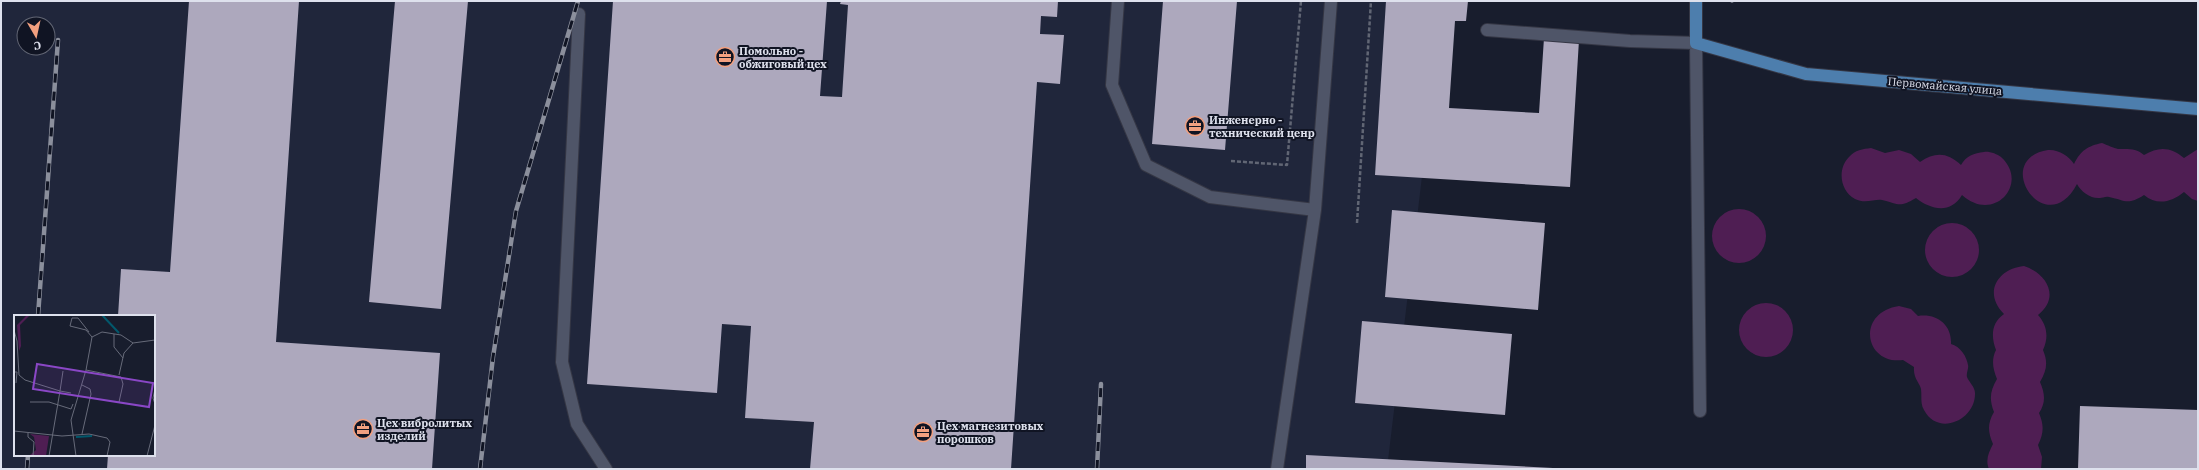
<svg xmlns="http://www.w3.org/2000/svg" width="2199" height="470" font-family="'IBM Plex Serif',serif">
  <style>
    .built { fill: #20263b; fill-rule: evenodd }
    .green { fill: #4f1e53 }
    .building { fill: #ada8bd }
    .lines { fill: none; stroke-linecap: round; stroke-linejoin: round }
    .minor-casing { stroke: #353745; stroke-width: 14 }
    .major-casing { stroke: #353745; stroke-width: 14 }
    .path { stroke: #616674; stroke-width: 2.5; stroke-dasharray: 4 2; stroke-linecap: butt }
    .minor { stroke: #4f5568; stroke-width: 12 }
    .major { stroke: #4d7ead; stroke-width: 12 }
    .rail-casing { stroke: #8b8f9c; stroke-width: 4.5 }
    .rail { stroke: #101423; stroke-width: 3; stroke-dasharray: 9; stroke-linecap: butt }
    .labels { text-anchor: middle; stroke-width: 4; stroke-linejoin: round; paint-order: stroke }
    .poi-label { font-size: 11px; font-weight: bold; fill: #dee1ed; stroke: #101423; text-anchor: start }
    .street-label { font-size: 11px; fill: #dee1ed; stroke: #101423 }
    .inset-river { fill: none; stroke: #02586c; stroke-width: 2 }
    .inset-road { fill: none; stroke: #676b7a; stroke-width: 1 }
    .view { fill: #8a47c6; fill-opacity: 0.15; stroke: #8a47c6; stroke-width: 2 }
    .inset-edge { fill: none; stroke: #dee1ed; stroke-width: 2 }
  </style>
  <rect width="100%" height="100%" fill="#181d2d"/>
  <!-- built -->
  <path class="built" d="M1,1h1442l-56,468h-1386zM24,24h24v24h-24zM15,316h139v139h-139z"/>
  <!-- green -->
  <path class="green" d="M2102,143c5,2 12,5 16,6 11,0 18,-1 26,6 15,-9 27,-8 40,3l14,-9v52l-6,-2 -8,-7c-12,10 -27,14 -40,3 -17,11 -19,5 -35,2 -3,-1 -7,1 -9,1 -9,1 -19,-6 -23,-14 -31,59 -87,-25 -29,-34 10,-1 21,6 26,14 7,-14 14,-18 28,-21z
    M1871,148l14,5 14,-3 12,4 9,8c15,-10 27,-10 41,3 5,-9 13,-12 23,-13 5,-1 13,2 17,5 29,26 -7,67 -39,38 -11,19 -31,15 -46,3 -17,10 -17,6 -34,2 -8,-1 -17,4 -27,-1 -15,-8 -18,-30 -6,-42 6,-7 14,-8 22,-9z
    M1712 236a27 27 0 1 1 54 0a27 27 0 1 1-54 0Z
    M1925 250a27 27 0 1 1 54 0a27 27 0 1 1-54 0Z
    M2024,266c24,8 36,32 14,49 9,10 11,22 5,35 5,12 4,20 -3,32 5,12 6,20 -1,31 5,12 5,20 -1,32l4,12 -1,12h-52c-4,-9 0,-17 4,-25 -5,-12 -6,-20 1,-32 -5,-13 -4,-21 3,-33 -4,-10 -6,-19 -1,-29 -5,-13 -5,-27 8,-36 -21,-21 -7,-45 20,-48z
    M1739 330a27 27 0 1 1 54 0a27 27 0 1 1-54 0Z
    M1899,306l12,3 7,7c19,-3 34,9 33,28 9,2 16,13 17,21 1,3 -2,8 -1,12 2,5 8,10 8,16 1,27 -37,44 -51,17 -4,-7 -2,-13 -3,-21 -1,-6 -8,-10 -7,-22l-11,-7c-38,5 -48,-47 -4,-54z"/>
  <!-- building -->
  <path class="building" d="M189,1h110l-23,341 164,11 -8,116h-325l1,-14h46v-139h-36l3,-47 49,3z
    M395,1h73l-27,308 -72,-7z
    M613,1h214l-7,95 22,1 6,-92 -8,-1 1,-3h217l-1,16 -16,-1 -1,18 24,1 -4,49 -23,-2 -26,387h-201l4,-47 -69,-4 6,-92 -29,-2 -5,69 -130,-9z
    M1163,1h74l-12,149 -73,-6z
    M1386,1h82l-2,20h-11l-6,87 90,5 5,-75 35,2 -9,147 -195,-12z
    M1392,210l153,13 -7,87 -153,-13z
    M1362,321l150,13 -7,81 -150,-12z
    M2080,406l118,4v59h-120z
    M1306,455l247,13v1h-247z"/>
  <g class="lines">
    <!-- minor casing -->
    <g class="minor-casing">
      <path id="minor" d="M1118,1l-6,84 34,80 64,32 105,13
        M579,14l-17,348 15,62 29,45
        M1487,30l143,11 66,2 4,368
        M1277,469l38,-259 16,-209"/>
    </g>
    <!-- major casing -->
    <g class="major-casing">
      <path id="major" d="M1696,1v42l110,31 392,35"/>
    </g>
    <!-- path -->
    <path class="path" d="M1732,1v2
      M1231,161l56,4 14,-164
      M1357,223l14,-222"/>
    <!-- minor -->
    <use href="#minor" class="minor"/>
    <!-- major -->
    <use href="#major" class="major"/>
    <!-- rail casing -->
    <g class="rail-casing">
      <path id="rail" d="M38,316l20,-276
        M27,469l1,-14
        M480,469l13,-112 23,-146 62,-210
        M1097,469l4,-85"/>
    </g>
    <!-- rail -->
    <use href="#rail" class="rail"/>
  </g>
  <!-- icons -->
  <defs>
    <g id="office-ring" transform="scale(1)"><circle r="9.5" fill="#101423" stroke="#f2a080" stroke-width="1.5"/><path d="M-6-3h4V-5.5h4V-3h4V5H-6ZM-1-4.5V-3h2v-1.5ZM-6 0V1H6V0Z" fill="#f2a080"/></g>
  </defs>
  <g fill-rule="evenodd">
    <use href="#office-ring" x="725" y="57"/>
    <use href="#office-ring" x="1195" y="126"/>
    <use href="#office-ring" x="363" y="429"/>
    <use href="#office-ring" x="923" y="432"/>
  </g>
  <g class="labels">
    <!-- poi labels -->
    <g class="poi-label">
      <text x="739" y="55">Помольно -<tspan x="739" dy="13">обжиговый цех</tspan></text>
      <text x="1209" y="124">Инженерно -<tspan x="1209" dy="13">технический ценр</tspan></text>
      <text x="377" y="427">Цех вибролитых<tspan x="377" dy="13">изделий</tspan></text>
      <text x="937" y="430">Цех магнезитовых<tspan x="937" dy="13">порошков</tspan></text>
    </g>
    <!-- street labels -->
    <g class="street-label">
      <text transform="translate(1945 86) rotate(5)" y="4">Первомайская улица</text>
    </g>
  </g>
  <!-- overview -->
  <g transform="translate(14 315)">
    <rect width="141" height="141" fill="#181d2d"/>
    <path d="M13,0h3l-10,10 1,21 -2,5 -2,-26zM16,119l19,2 -3,20h-17l7,-6 -2,-13z" fill="#4f1e53"/>
    <path class="inset-river" d="M88,0l17,18M62,122l16,-1"/>
    <path class="inset-road" d="M0,15l3,11 2,34 6,5 35,11 -11,65M75,17l-11,-14h-6l-2,8 16,4 6,7M100,19v13l9,11M72,55l35,7 2,7 -4,18M49,56l-3,20 11,2M0,57h3l-1,11M105,60l5,-22 9,-10M68,70l8,4 1,5 -9,40M141,74l-2,9 2,6M16,87h19l22,7 2,-5M0,116l48,5 27,-2 18,4 3,4 -3,14M14,118v4l6,5 -1,14M62,141l-5,-36 15,-50 6,-33 10,-5 19,3 12,8 22,-3M133,141l8,-31"/>
    <path class="view" d="M23,49l116,19 -4,24 -116,-18z"/>
    <rect width="141" height="141" class="inset-edge"/>
  </g>
  <!-- border -->
  <rect width="2199" height="470" fill="none" stroke="#dee1ed" stroke-width="4"/>
  <!-- north arrow -->
  <g transform="translate(36 36) rotate(171)"><circle r="19" fill="#101423" stroke="#626674"/>
  <path d="M0-3L7 15L0 10L-7 15Z" fill="#f2a080"/>
  <text y="-6" font-size="11" font-weight="bold" text-anchor="middle" fill="#dee1ed">С</text>
  </g>
</svg>
